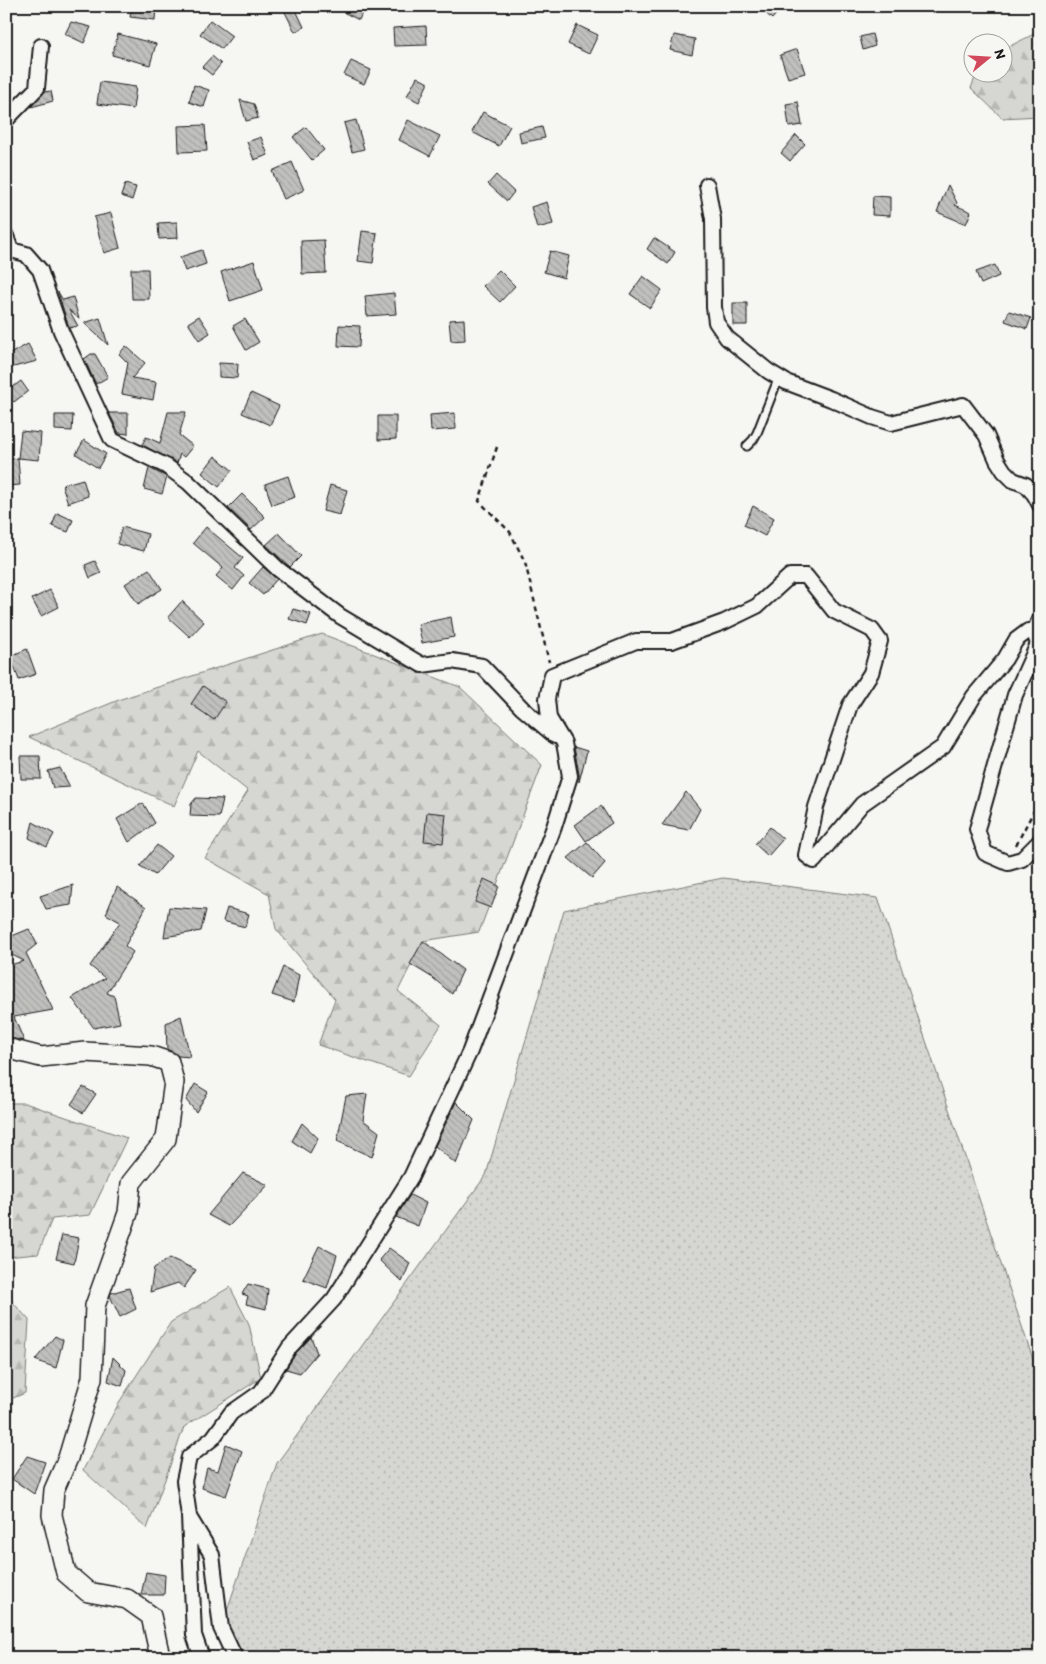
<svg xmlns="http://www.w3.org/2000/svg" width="1046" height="1664" font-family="Itim,sans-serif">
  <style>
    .grass { fill: url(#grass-dots); stroke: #797977 }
    .forest { fill: url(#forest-firs); stroke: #797977 }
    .building { fill: url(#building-back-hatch); stroke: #1c1c1c }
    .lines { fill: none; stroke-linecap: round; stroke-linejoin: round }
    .lane-casing { stroke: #1c1c1c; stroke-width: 11 }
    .street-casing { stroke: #1c1c1c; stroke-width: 18 }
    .secondary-casing { stroke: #1c1c1c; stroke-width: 22 }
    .path { stroke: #1c1c1c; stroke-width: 2.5; stroke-dasharray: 5 4; stroke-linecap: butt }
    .lane { stroke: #f6f6f2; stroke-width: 7 }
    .street { stroke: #f6f6f2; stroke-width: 14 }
    .secondary { stroke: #f6f6f2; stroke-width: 19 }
  </style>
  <defs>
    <pattern id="grass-dots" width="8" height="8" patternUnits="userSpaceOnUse" patternTransform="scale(1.25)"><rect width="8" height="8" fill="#d6d6d2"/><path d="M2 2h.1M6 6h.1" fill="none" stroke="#b7b7b4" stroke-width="1.8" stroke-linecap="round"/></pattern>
    <pattern id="forest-firs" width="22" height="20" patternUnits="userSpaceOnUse" patternTransform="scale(1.25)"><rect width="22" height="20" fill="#d6d6d2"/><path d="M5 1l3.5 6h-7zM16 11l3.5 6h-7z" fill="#b7b7b4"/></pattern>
    <pattern id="building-back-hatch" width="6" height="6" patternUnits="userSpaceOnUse" patternTransform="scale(1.25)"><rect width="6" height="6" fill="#c0c0bd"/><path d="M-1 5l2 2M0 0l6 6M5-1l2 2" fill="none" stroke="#a4a4a2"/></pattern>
  </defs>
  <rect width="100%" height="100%" fill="#f6f6f2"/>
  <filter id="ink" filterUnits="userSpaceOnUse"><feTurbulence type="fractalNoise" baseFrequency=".02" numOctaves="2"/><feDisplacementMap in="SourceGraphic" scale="10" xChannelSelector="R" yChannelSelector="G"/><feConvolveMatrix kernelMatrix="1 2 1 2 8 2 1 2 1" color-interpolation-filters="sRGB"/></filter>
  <g filter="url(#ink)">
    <!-- grass -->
    <path class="grass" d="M723,878l155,20 162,482v278h-798l-21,-30 56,-165 209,-288 78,-265z"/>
    <!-- forest -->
    <path class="forest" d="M1040,31v85l-38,2 -31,-30 6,-15 27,-1v-23z
      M322,634l138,53 82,78 -63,167 -56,9 -25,50 43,34 -32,51 -91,-31 17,-46 -59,-70 -7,-35 -64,-36 43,-67 -50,-40 -24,55 -145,-69 92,-38z
      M6,1103h19l102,35 -37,77 -38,4 -14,35 -32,3z
      M230,1287l19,37 12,54 -77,49 -37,102 -64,-59 37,-69 51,-79z
      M6,1295l23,25 -4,73 -19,8z"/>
    <!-- building -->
    <path class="building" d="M132,6h24l-1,14 -25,-3z
      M282,6h12l10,21 -9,5z
      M331,6h34l-6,14z
      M758,6h25l-11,13z
      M210,20l22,16 -10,13 -22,-15z
      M71,22l20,5 -7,16 -19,-9z
      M577,25l21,10 -9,19 -21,-10z
      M426,26l1,19 -33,1 -1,-18z
      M118,34l38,10 -6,21 -38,-10z
      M872,34l3,12 -12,4 -3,-13z
      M674,35l21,4 -3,16 -22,-5z
      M797,49l8,24 -17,5 -8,-23z
      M212,56l9,8 -9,11 -10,-8z
      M351,61l20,9 -7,14 -20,-9z
      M417,77l11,6 -9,19 -12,-6z
      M100,82l36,5 -3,22 -36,-5z
      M194,85l15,5 -5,17 -15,-5z
      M51,91l2,10 -22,6 13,-15z
      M240,100l14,4 4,14 -12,3z
      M798,102l4,23 -13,2 -3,-23z
      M483,112l27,14 -11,20 -27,-14z
      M356,120l8,29 -12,3 -8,-29z
      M408,120l32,16 -10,20 -31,-16z
      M205,125l2,26 -28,1 -1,-26z
      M306,127l18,23 -12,10 -19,-23z
      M542,127l3,11 -24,5 -2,-11z
      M796,135l9,9 -15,17 -9,-8z
      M261,137l7,18 -14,5 -7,-18z
      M292,162l12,28 -20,9 -12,-28z
      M496,175l18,17 -7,9 -19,-17z
      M125,184l11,3 -4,13 -11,-4z
      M948,185l9,18 -2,2 16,7 -5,12 -29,-12z
      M873,196l17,1v19l-18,-1z
      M547,202l6,22 -16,4 -6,-21z
      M111,213l9,35 -16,5 -10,-36z
      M177,222l1,16 -19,1 -1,-16z
      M362,231l15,2 -4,30 -15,-2z
      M654,238l21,14 -7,12 -21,-15z
      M324,240l2,33 -24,1 -1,-33z
      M202,250l4,14 -21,7 -5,-14z
      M550,251l19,5 -5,22 -20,-6z
      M254,261l9,29 -33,11 -9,-29z
      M995,265l4,11 -18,8 -5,-12z
      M131,269h17l1,30h-17z
      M499,270l16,16 -15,16 -17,-16z
      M643,276l19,14 -12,18 -20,-14z
      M58,292l5,8 10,-3 6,22 -10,-9 9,16 -9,2z
      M394,293l2,21 -29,2 -2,-20z
      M733,303h14v22h-14z
      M1009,311l22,7 -4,11 -22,-8z
      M199,316l11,17 -11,7 -11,-17z
      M100,318l8,27 -24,-22z
      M245,319l14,23 -13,8 -13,-24z
      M464,319l1,21 -14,1 -2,-21z
      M339,325l21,1 -1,21 -21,-1z
      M28,344l9,17 -31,8v-13z
      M126,346l19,17 -13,15 24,4 -3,18 -31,-6 6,-31 -9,-9z
      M91,354h4l13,23 -12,7 -12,-25z
      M219,363l19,1 -1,14 -18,-1z
      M21,381l7,10 -14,11 -8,-10z
      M251,393l28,13 -9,19 -28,-12z
      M168,412h18l-7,23 14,11 -9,11 -4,-3 -3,9 -35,-18 4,-8 14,6z
      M109,413h19v21l-9,-1z
      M455,413l1,16 -25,2 -1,-16z
      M55,415h18l-1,16 -17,-1z
      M378,416h18v23l-18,1z
      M21,431l20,2 -2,27 -21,-2 2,27 -14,1v-26l12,-2z
      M84,440l22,14 -8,14 -22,-14z
      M215,456l17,14 -13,17 -17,-14z
      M149,468l18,9 -5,17 -18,-5z
      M288,476l7,21 -23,8 -7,-21z
      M83,479l5,17 -20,7 -6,-18z
      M330,485l17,5 -7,25 -17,-4z
      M242,494l23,23 -14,13 -23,-22z
      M753,506l21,12 -9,18 -21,-11z
      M57,513l16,7 -5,12 -16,-6z
      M122,527l26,7 -4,17 -27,-7z
      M206,527l37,31 -8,10 9,8 -11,14 -17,-14 7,-8 -30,-25z
      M279,533l22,23 -11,11 -24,-22z
      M95,561l6,12 -11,5 -5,-13z
      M263,567l14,12 -14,16 -14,-12z
      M149,569l13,20 -24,15 -13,-20z
      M50,590l9,17 -18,9 -9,-17z
      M182,601l22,21 -14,15 -22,-20z
      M293,609l18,5 -4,11 -18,-6z
      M451,617l3,20 -32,6 -4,-19z
      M27,649l9,25 -17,6 -9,-24z
      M203,686l23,16 -12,18 -23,-16z
      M574,747l13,4 -8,31v-8z
      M20,756h20l1,23h-20z
      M60,768l10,19 -17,1 -5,-17z
      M686,792l14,17 -11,21 -27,-5z
      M196,798l27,1 -4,18 -29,-1 1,-12z
      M143,803l12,20 -26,19 -12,-23z
      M601,806l11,17 -26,18 -11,-16z
      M427,812l19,2 -3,29 -19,-2z
      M33,822l21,12 -7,13 -18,-9z
      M770,827l13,12 -15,17 -13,-12z
      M587,842l18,21 -13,15 -24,-20z
      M157,845l14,11 -16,19 -15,-9z
      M484,879l15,7 -8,22 -16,-6z
      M73,885l-2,20 -25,4 -6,-13z
      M117,887l29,20 -21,39 8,6 -26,41 7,3 6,27 -26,5 -22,-30 33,-20 -15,-12 30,-44 -14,-8z
      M169,907l37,3 -5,21 -37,6z
      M227,908l22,6 -4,13 -22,-6z
      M29,929l8,15 -11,9 27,57 -39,7 10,24 -18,-4v-71l18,-5 -18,-9v-7l6,-9z
      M423,941l40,29 -11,24 -19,-16 -23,-14z
      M283,967l16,8 -5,27 -22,-7z
      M181,1016l9,41 -12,-1 -5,-4 -6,-3 -1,-26z
      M195,1084l13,8 -12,20 -10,-12z
      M83,1087l13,7 -13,19 -12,-9z
      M367,1094l-4,26 16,12 -7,25 -35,-16 9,-45z
      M456,1102l18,18 -18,44 -21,-18z
      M302,1123l16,15 -8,15 -18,-12z
      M243,1173l25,12 -39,41 -21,-11z
      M410,1195l16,8 -8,23 -22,-9z
      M62,1235l17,3 -5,25 -18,-4z
      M319,1246l18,9 -10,33 -24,-9z
      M389,1248l21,15 -8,19 -23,-22z
      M170,1258l26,12 -12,18 -6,-5 -28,9 4,-24z
      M248,1284l20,5 -2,20 -20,-5 2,-8 -6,-2z
      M129,1288l7,21 -16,8 -10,-21 1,-3z
      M55,1336l8,4 -7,28 -21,-8z
      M311,1337l6,16 -17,20 -14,-4 10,-16z
      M113,1357l13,13 -4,16 -14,-5z
      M226,1444l16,7 -16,45 -24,-8 5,-20 11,3z
      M27,1456l18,6 -11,32 -22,-15z
      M146,1572l19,3 -1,20h-23z"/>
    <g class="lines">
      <!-- lane casing -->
      <g class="lane-casing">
        <path id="lane" d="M747,446l6,-6 4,-7 22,-56"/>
      </g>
      <!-- street casing -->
      <g class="street-casing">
        <path id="street" d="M6,120l31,-32 4,-42
          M707,185l6,34 1,88 2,15 11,16 41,33 18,11 45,17 41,18 19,6 72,-18 23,30 11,25 7,11 9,9 13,5 8,9 6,11
          M6,236l5,14 15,4 14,16 21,61 51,109 54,26 22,16 90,87 62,47 82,49 30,-4 30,5 40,42 33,28
          M1034,632l6,-14
          M189,1517l23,38 9,73 14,30
          M202,1658l-8,-23 -5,-119 -5,-35 5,-24 24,-19 18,-25 30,-21 28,-44 45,-49 77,-122 59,-126 84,-224 16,-51 -6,-33 -15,-25 -2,-19 5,-24 84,-34h36l52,-19 33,-16 33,-30h16l28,35 38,19 8,11 -9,32 -21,32 -34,102 -10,48 8,6 48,-57 81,-57 31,-51 31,-37 11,-19 12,-9 6,1 4,12 -23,51 -38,134 8,24 23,10 14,-4 18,-18"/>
      </g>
      <!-- secondary casing -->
      <g class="secondary-casing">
        <path id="secondary" d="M6,1048l35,9 44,-5 66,4 18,6 5,20 -8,57 -35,44 -3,30 -33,93 -3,72 -24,80 -14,32 -2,25 14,58 22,19 39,7 24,17 8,36 3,6"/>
      </g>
      <!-- path -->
      <path class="path" d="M497,447l-18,54 31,31 15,30 24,100
        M1016,845l24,-46"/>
      <!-- lane -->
      <use href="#lane" class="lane"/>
      <!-- street -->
      <use href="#street" class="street"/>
      <!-- secondary -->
      <use href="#secondary" class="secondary"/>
    </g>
  </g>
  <!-- margin -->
  <rect width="1046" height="1664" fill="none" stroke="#f6f6f2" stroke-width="25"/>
  <rect x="12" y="12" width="1021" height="1639" fill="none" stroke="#1c1c1c" stroke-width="2" filter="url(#ink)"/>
  <!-- north arrow -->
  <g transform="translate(988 58) rotate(72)"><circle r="24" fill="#f6f6f2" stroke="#9f9f9c"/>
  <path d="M0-4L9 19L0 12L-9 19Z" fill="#d1495b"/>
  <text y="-8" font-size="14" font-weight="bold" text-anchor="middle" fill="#1c1c1c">N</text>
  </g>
</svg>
